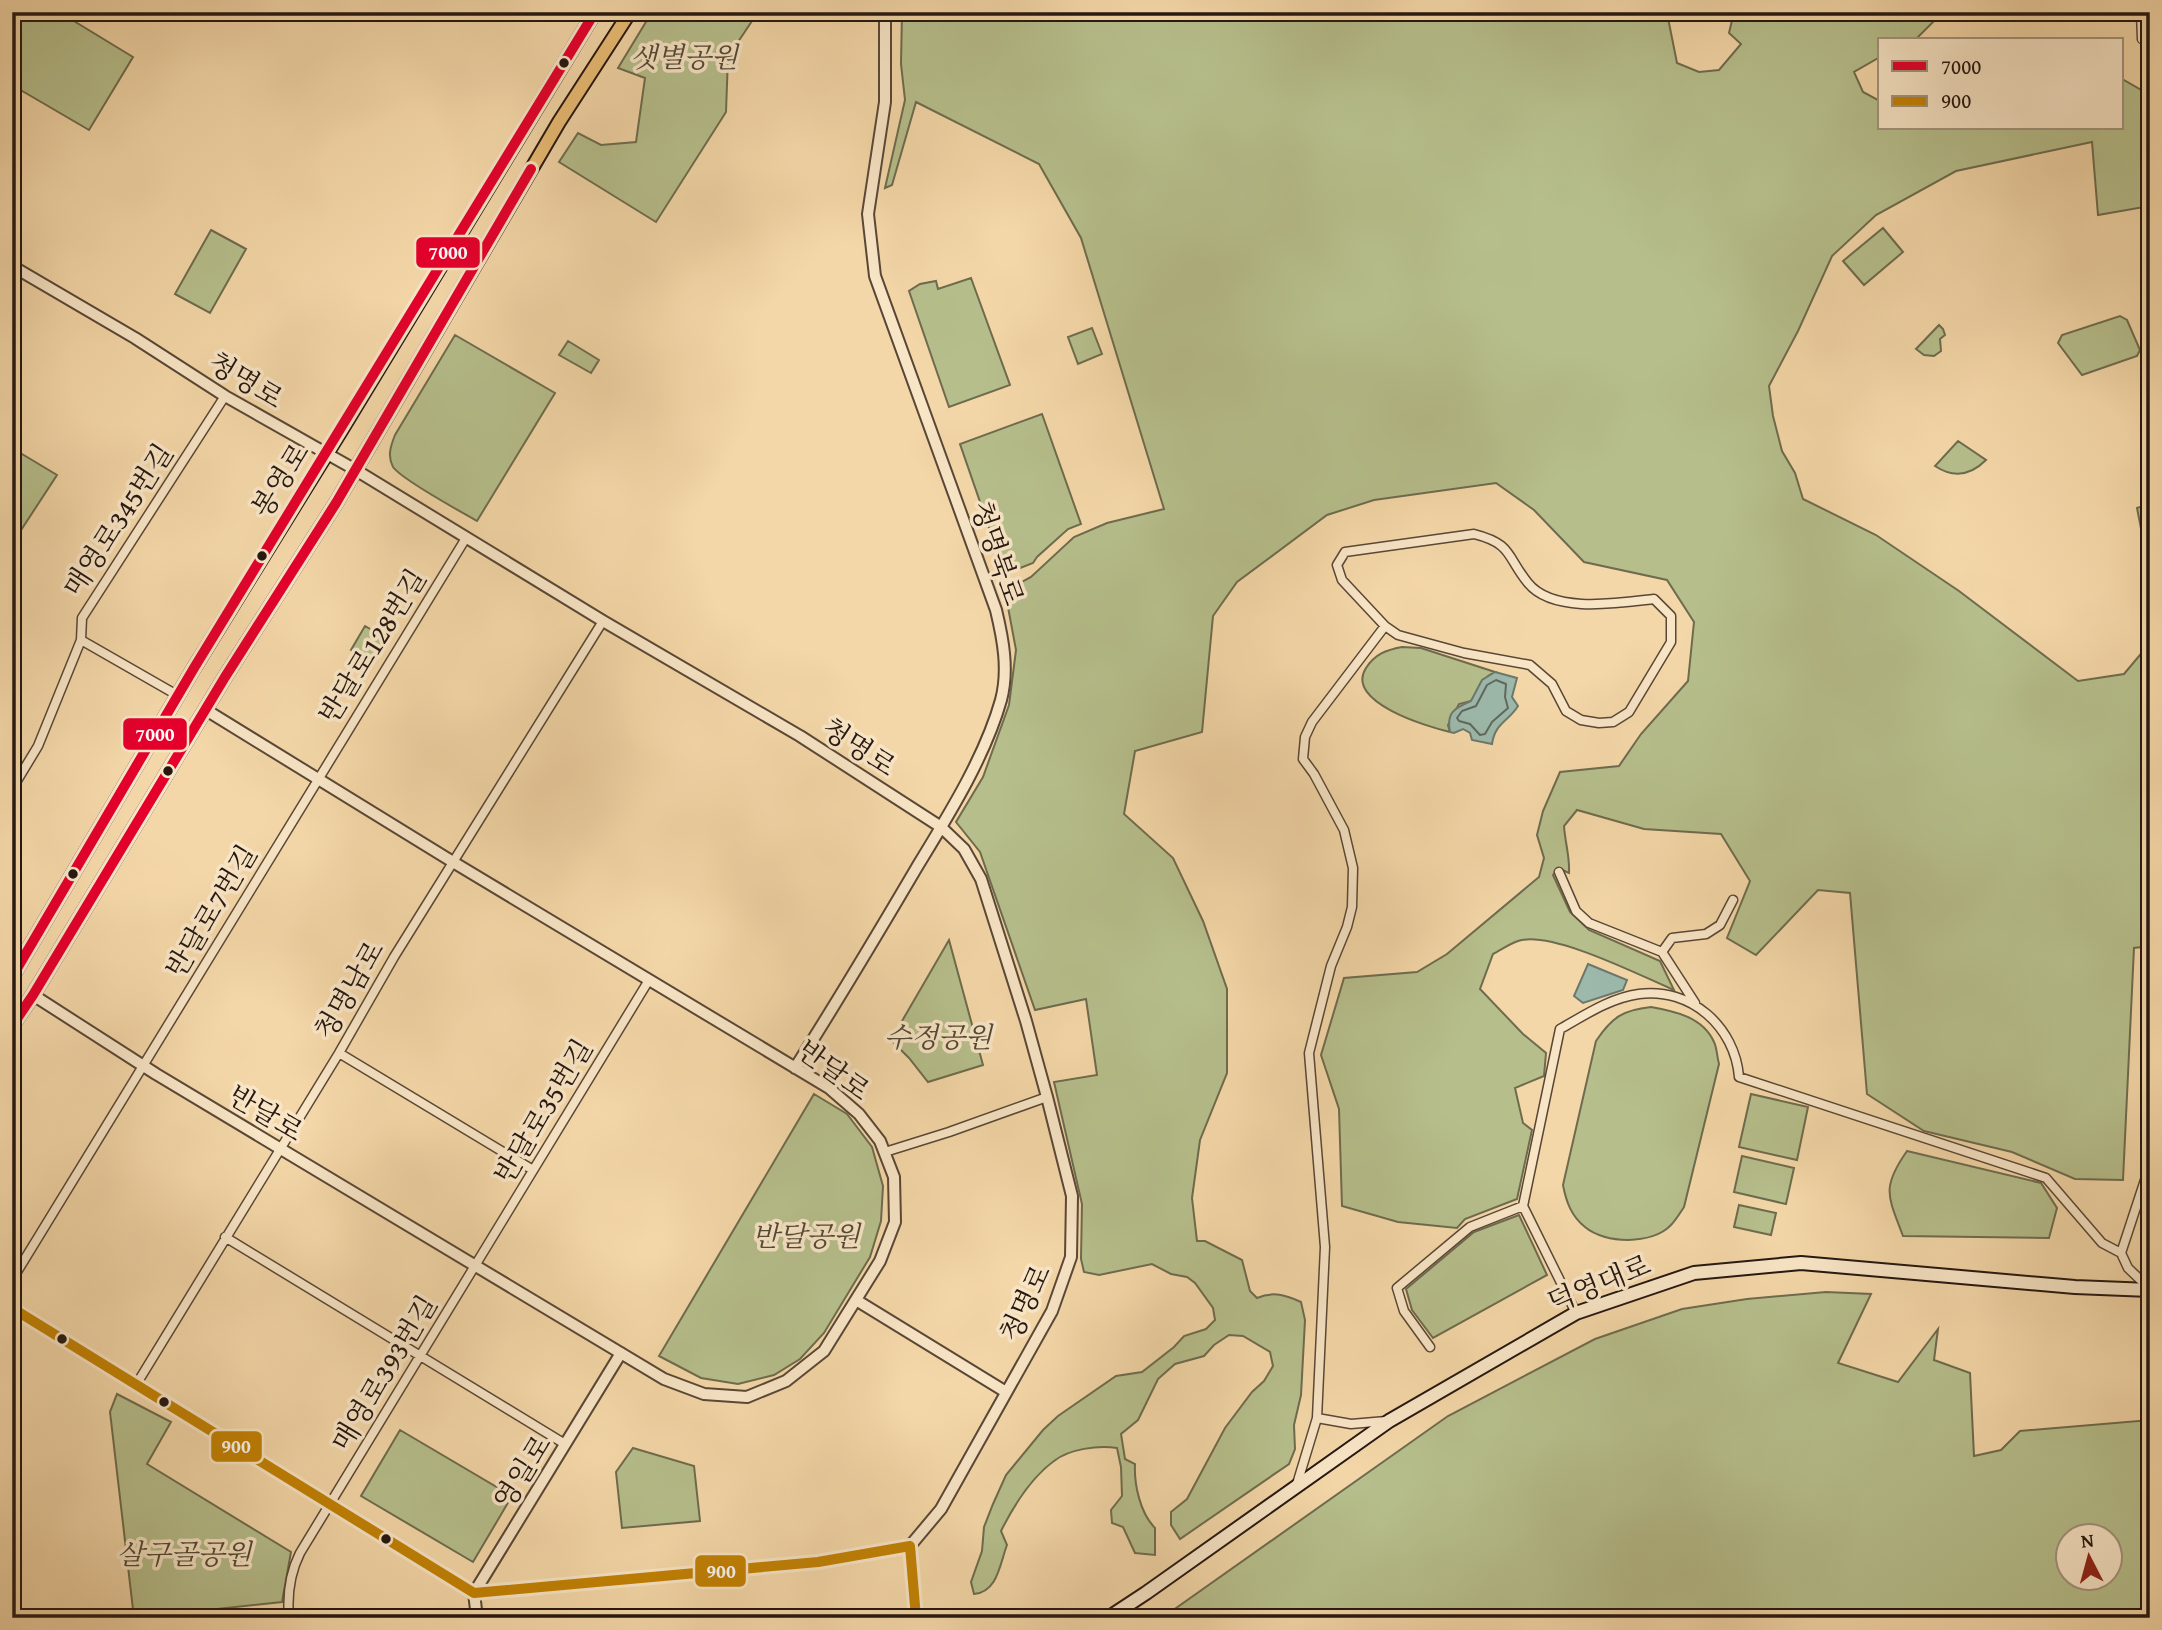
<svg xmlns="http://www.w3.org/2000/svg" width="2162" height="1630" font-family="'Gentium Book Plus','Noto Serif KR',serif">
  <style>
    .green { fill: #b6bf8c; stroke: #6e6b4e; stroke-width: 2; fill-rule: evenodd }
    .water { fill: #9cb9ab; stroke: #6c786d; stroke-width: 2 }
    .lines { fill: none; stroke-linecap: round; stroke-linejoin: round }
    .shore { stroke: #60685e; stroke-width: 2 }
    .stream { stroke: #6c786d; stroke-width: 2.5 }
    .minor-casing { stroke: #594736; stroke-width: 11 }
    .tertiary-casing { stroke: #594736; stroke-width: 14 }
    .secondary-casing { stroke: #251710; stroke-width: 16 }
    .primary-casing { stroke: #251710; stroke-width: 16 }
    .minor { stroke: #f8e5c6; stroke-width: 8 }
    .tertiary { stroke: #f8e5c6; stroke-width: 10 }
    .secondary { stroke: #f8e5c6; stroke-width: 12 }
    .primary { stroke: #eabc74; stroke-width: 12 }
    .bus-1-casing { stroke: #f8e5c6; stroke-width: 16 }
    .bus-2-casing { stroke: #f8e5c6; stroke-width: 16 }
    .bus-1 { stroke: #e4002b; stroke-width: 10 }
    .bus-2 { stroke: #c28204; stroke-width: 10 }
    .bus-dot { fill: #251710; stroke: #f8e5c6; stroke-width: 2.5 }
    .labels { text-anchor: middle; stroke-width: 7; stroke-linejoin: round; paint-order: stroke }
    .park-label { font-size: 28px; font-style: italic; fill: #504935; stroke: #f8e5c6 }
    .street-label { font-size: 28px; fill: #251710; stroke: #f8e5c6 }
    .line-badge { stroke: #f8e5c6; stroke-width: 2.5 }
    .badge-label { font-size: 19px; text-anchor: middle; font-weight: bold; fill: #fff }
  </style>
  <rect width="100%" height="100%" fill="#f4d7a8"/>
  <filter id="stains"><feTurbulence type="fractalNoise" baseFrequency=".00286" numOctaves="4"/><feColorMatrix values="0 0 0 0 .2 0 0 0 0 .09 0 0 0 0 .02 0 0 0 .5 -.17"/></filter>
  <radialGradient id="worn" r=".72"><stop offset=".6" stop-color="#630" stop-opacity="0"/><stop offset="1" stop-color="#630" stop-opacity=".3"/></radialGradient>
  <!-- green -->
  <path class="green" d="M12,12h47l74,45 -44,73 -77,-45z
    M652,12h94l8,6 -26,39 -2,55 -70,110 -97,-60 19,-29 23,12 35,-3 9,-64 -27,-10z
    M902,12h770l-4,6 9,45 22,9 20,-2 22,-26 -12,-11 5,-21h212l-5,2 -26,26h-35v17l-26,15 9,20 17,9v27h242v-49l28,16v111l-52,9 -6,-73 -136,29 -80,44 -44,41 -34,75 -29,55 4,30 9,35 13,22 8,26 73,36 83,56 119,90 46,-7 26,-31v303l-16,2 -11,232 -48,-1 -63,-27 -88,-21 -57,-37 -17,-201 -32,-3 -62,65 -29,-17 23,-57 -29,-47 -77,-5 -67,-19 -13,16c1,16 6,31 5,47l-11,-5 -5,7 17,37 19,18 71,31 14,29c-33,-14 -123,-60 -156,-49 -9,3 -17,9 -25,13l-13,35 43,45 23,19 -2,23 -29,12 8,35 9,7 -15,69 -52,20 -8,9 -59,-6 -56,-16 -3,-97 -18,-54 23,-77 73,-6 30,-18 92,-77 5,-19 -7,-23 6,-24 17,-39 59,-6 22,-32 47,-53 6,-59 -27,-42 -83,-18 -50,-52 -38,-27 -122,17 -47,15 -90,67 -24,34 -11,116 -67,19 -11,63 49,44 30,63 24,68v84l-27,67 -8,58 5,43h8l37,19 8,31 7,7c16,-7 29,-3 44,4l4,18 -4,75 -7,30 1,24 -6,15 -109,75 -9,-14v-13l16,-13 38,-71 27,-36 12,-11 9,-15 -3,-14 -27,-16 -14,-1 -15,10 -10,11 -29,8 -17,15 -20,41 -17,14 4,25 10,5c-1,20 5,49 20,64v27l-20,-2 -12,-26 -11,-4 -1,-13 11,-14 -1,-29 -4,-19c-19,-3 -48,1 -63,13 -22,16 -41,46 -53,70l6,14c-7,18 -9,47 -33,49l-3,-12 11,-31 2,-24 9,-23 13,-29 37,-45 15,-14 58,-40 26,-4 32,-25 10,-11 22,-7 9,-9 -2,-12 -18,-25 -8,-6 -16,-3 -19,-10 -53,11 -15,-3 -3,-13 1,-55 -28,-122 43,-7 -11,-76 -51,11 -55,-158 -24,-30 27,-45 26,-72 7,-55 -11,-59 26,-14 43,-40 33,-14 57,-14 -83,-271 -42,-74 -123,-62 -24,83 -7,3 20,-88 -4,-36z
    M1883,228l20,24 -39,33 -21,-24z
    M211,230l35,19 -36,64 -35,-19z
    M971,278l39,107 -61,22 -40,-116 11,-7 16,-3 2,8z
    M2120,316l7,4 13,30 -3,6 -55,19 -24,-32 4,-8z
    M1939,325l4,4 2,6 -5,4 1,12 -7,5 -10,-1 -8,-6z
    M1092,328l10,26 -24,10 -10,-27z
    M455,335l100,58 -78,128c-17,-10 -75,-41 -84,-54 -6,-11 -2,-22 2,-32z
    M568,341l31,19 -8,13 -32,-18z
    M1042,414l39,110 -13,5 -31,28 -4,6 -28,11 -45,-130z
    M1958,441l28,19c-16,16 -33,18 -51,6z
    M12,448l45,27 -45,69z
    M2150,504v34l-7,1 -6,-31z
    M365,626l21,12 -14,24 -21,-12z
    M1402,647l19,1 74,24c-15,7 -15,17 -24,29l-12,3 -11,21 2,7c-22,-5 -106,-30 -84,-64 9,-14 20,-18 36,-21z
    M949,940l34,125 -55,17 -19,-24 -18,-18z
    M1651,1007c23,4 52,10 63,35 3,6 3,15 5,22l-35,143c-4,6 -8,13 -13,18 -19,20 -66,19 -86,2 -14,-11 -19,-26 -22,-42l33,-144c16,-24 27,-31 55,-34z
    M814,1094l33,20 25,33 11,39 -2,35 -11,36 -46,76 -24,26 -26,16 -36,9 -37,-6 -42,-22z
    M1751,1094l57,13 -11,53 -58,-13z
    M1907,1151l134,32 16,25 -8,30 -146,-2c-15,-40 -22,-48 4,-85z
    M1742,1156l52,12 -8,36 -52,-12z
    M1739,1205l37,8 -5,22 -37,-8z
    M1519,1215l28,60 -114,63 -21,-28 -6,-21 68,-57z
    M1826,1292l45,2 -33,69 60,19 40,-53 -4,31 36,13 4,83 27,-6 19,-19 130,-11v198h-988l286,-202 147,-77 87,-30 65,-10zM2068,1536h42v42h-42z
    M117,1394l54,28 -24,42 144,88 -9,50 -148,16 -24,-206z
    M400,1430l112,66 -39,66 -112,-66z
    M633,1448l61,18 6,55 -78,7 -6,-56z"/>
  <!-- water -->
  <path class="water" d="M1495,672l22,6 -5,19 6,9c-10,16 -23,17 -26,38l-20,-4 -2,-7 -7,-4 -9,4 -4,-1c-4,-20 5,-24 21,-31l11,-21z
    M1588,964l39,16 -4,10 -40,13 -9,-7z"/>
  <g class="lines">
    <!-- shore -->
    <path class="shore" d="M1496,680l10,4 -1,13 3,11 -16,14 -7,12 -5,1 -10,-11 -11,-3 -2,-3 5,-7 14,-5 11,-21z"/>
    <!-- stream -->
    <path class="stream" d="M2141,1264l9,-1"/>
    <!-- minor casing -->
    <g class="minor-casing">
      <path id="minor" d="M2141,12l1,27
        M1474,534c39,10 32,22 54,49 25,31 91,20 126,16l17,17v26l-42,70 -16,10 -14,1 -18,-3 -15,-9 -14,-27 -22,-19 -66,-12 -66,-18 -13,-9 -43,-46 -5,-15 8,-13z
        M81,640l96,55
        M12,789l26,-43 43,-106 1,-22 143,-222
        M1559,872l17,39 13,12 73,29 33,51
        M1662,952l10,-14 34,-4 14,-9 13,-25
        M339,1053l194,117
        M885,1152l64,-20 98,-35
        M225,1237l340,207
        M2121,1253l24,-73
        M12,1280l454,-742
        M1576,1313l-53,-107 37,-177c25,-14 50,-31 79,-35 52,-7 96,33 100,83l307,101 56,65 19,10 7,15 22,21
        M1430,1347l-26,-36 -7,-23 73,-61 53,-21
        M136,1385l203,-332 55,-96 209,-336
        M1317,1418l8,-171 -16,-194 22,-87 16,-39 5,-20 1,-39 -9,-38 -30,-56 -11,-15 2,-22 7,-15 73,-96
        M1297,1484l20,-66 34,6 35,-3
        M289,1618c-2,-23 1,-45 11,-65l349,-573"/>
    </g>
    <!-- tertiary casing -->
    <g class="tertiary-casing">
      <path id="tertiary" d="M12,266l123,72 90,58 129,73 249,152 197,115 141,91 23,22 17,30 45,142 21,76 25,99 -1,61 -19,54 -111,198 -31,37 6,72
        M33,995l123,79 508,305 40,15 43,3 39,-16 38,-30 56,-90 15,-39 -1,-45 -14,-36 -21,-27 -30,-26 -376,-226 -247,-152
        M795,1068c42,-66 82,-133 122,-201 31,-51 68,-110 84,-167 8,-30 2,-61 -5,-90l-121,-334 -7,-62 17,-112v-90
        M856,1300l150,92
        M12,1308l462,285 344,-31 92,-16
        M477,1618l-3,-25 147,-240"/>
    </g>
    <!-- secondary casing -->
    <g class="secondary-casing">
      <path id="secondary" d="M1108,1618l38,-25 243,-172 187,-108 118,-40 107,-10 274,24 75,3"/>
    </g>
    <!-- primary casing -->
    <g class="primary-casing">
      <path id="primary" d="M12,977l182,-309 148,-239 253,-417
        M12,1026l21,-31 192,-318 111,-174 223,-381 71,-110"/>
    </g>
    <!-- minor -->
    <use href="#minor" class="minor"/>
    <!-- tertiary -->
    <use href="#tertiary" class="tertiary"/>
    <!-- secondary -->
    <use href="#secondary" class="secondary"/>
    <!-- primary -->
    <use href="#primary" class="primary"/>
    <!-- bus-1 casing -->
    <g class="bus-1-casing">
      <path id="bus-1" d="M12,977l182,-309 401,-656
        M12,1026l21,-31 192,-318 111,-174 195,-334"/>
    </g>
    <!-- bus-2 casing -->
    <g class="bus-2-casing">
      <path id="bus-2" d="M12,1308l462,285 344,-31 92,-16 6,72"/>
    </g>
    <!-- bus-1 -->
    <use href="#bus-1" class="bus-1"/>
    <!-- bus-2 -->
    <use href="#bus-2" class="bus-2"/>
  </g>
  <!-- markers -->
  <g class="bus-dot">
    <circle cx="564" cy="63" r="6"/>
    <circle cx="262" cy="556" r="6"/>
    <circle cx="168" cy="771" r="6"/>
    <circle cx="73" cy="874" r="6"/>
    <circle cx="62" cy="1339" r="6"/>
    <circle cx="164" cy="1402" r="6"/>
    <circle cx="386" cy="1539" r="6"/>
  </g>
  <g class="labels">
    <!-- park labels -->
    <g class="park-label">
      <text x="684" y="67">샛별공원</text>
      <text x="938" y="1047">수정공원</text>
      <text x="806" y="1246">반달공원</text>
      <text x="184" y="1564">살구골공원</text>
    </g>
    <!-- street labels -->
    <g class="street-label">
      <text transform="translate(246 380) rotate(31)" y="10">청명로</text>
      <text transform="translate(280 480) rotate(-58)" y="10">봉영로</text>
      <text transform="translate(118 520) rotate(-57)" y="10">매영로345번길</text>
      <text transform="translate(998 553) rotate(71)" y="10">청명북로</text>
      <text transform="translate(372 646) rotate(-58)" y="10">반달로128번길</text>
      <text transform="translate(859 747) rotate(33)" y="10">청명로</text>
      <text transform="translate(211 911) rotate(-59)" y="10">반달로7번길</text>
      <text transform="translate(349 990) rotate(-60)" y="10">청명남로</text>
      <text transform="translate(834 1070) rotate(36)" y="10">반달로</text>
      <text transform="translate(543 1111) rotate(-59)" y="10">반달로35번길</text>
      <text transform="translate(266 1113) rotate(31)" y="10">반달로</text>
      <text transform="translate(1599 1283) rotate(-22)" y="10">덕영대로</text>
      <text transform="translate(1025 1303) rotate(-65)" y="10">청명로</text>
      <text transform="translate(384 1373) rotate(-59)" y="10">매영로393번길</text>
      <text transform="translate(522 1472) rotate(-58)" y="10">영일로</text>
    </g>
  </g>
  <g class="line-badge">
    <rect x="415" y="236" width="66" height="33" rx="7" fill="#e4002b"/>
    <rect x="122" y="717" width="66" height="34" rx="7" fill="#e4002b"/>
    <rect x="210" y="1430" width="53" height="33" rx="7" fill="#c28204"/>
    <rect x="694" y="1554" width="53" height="34" rx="7" fill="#c28204"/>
  </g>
  <g class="badge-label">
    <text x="448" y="259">7000</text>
    <text x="155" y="741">7000</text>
    <text x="236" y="1453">900</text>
    <text x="721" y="1578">900</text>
  </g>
  <!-- margin -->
  <rect width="2162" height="1630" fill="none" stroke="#f4d7a8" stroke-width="42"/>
  <rect x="14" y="14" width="2134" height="1602" fill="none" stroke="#251710" stroke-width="3.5"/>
  <rect x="21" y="21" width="2120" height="1588" fill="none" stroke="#251710" stroke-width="2"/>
  <!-- legend -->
  <rect x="1878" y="38" width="245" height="91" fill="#f8e5c6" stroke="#a4937d" stroke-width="2"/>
  <rect x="1892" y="61" width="35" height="10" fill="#e4002b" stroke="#a4937d" stroke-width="2"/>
  <text x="1941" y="74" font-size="21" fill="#251710">7000</text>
  <rect x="1892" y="96" width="35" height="10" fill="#c28204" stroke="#a4937d" stroke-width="2"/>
  <text x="1941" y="108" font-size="21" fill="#251710">900</text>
  <!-- north arrow -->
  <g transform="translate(2089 1557) rotate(354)"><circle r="33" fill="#f8e5c6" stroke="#a4937d" stroke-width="2"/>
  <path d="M0-5L12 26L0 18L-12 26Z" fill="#8f2418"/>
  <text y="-10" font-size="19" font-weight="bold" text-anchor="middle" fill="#251710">N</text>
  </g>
  <rect width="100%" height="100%" filter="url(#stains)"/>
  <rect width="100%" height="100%" fill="url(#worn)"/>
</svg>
